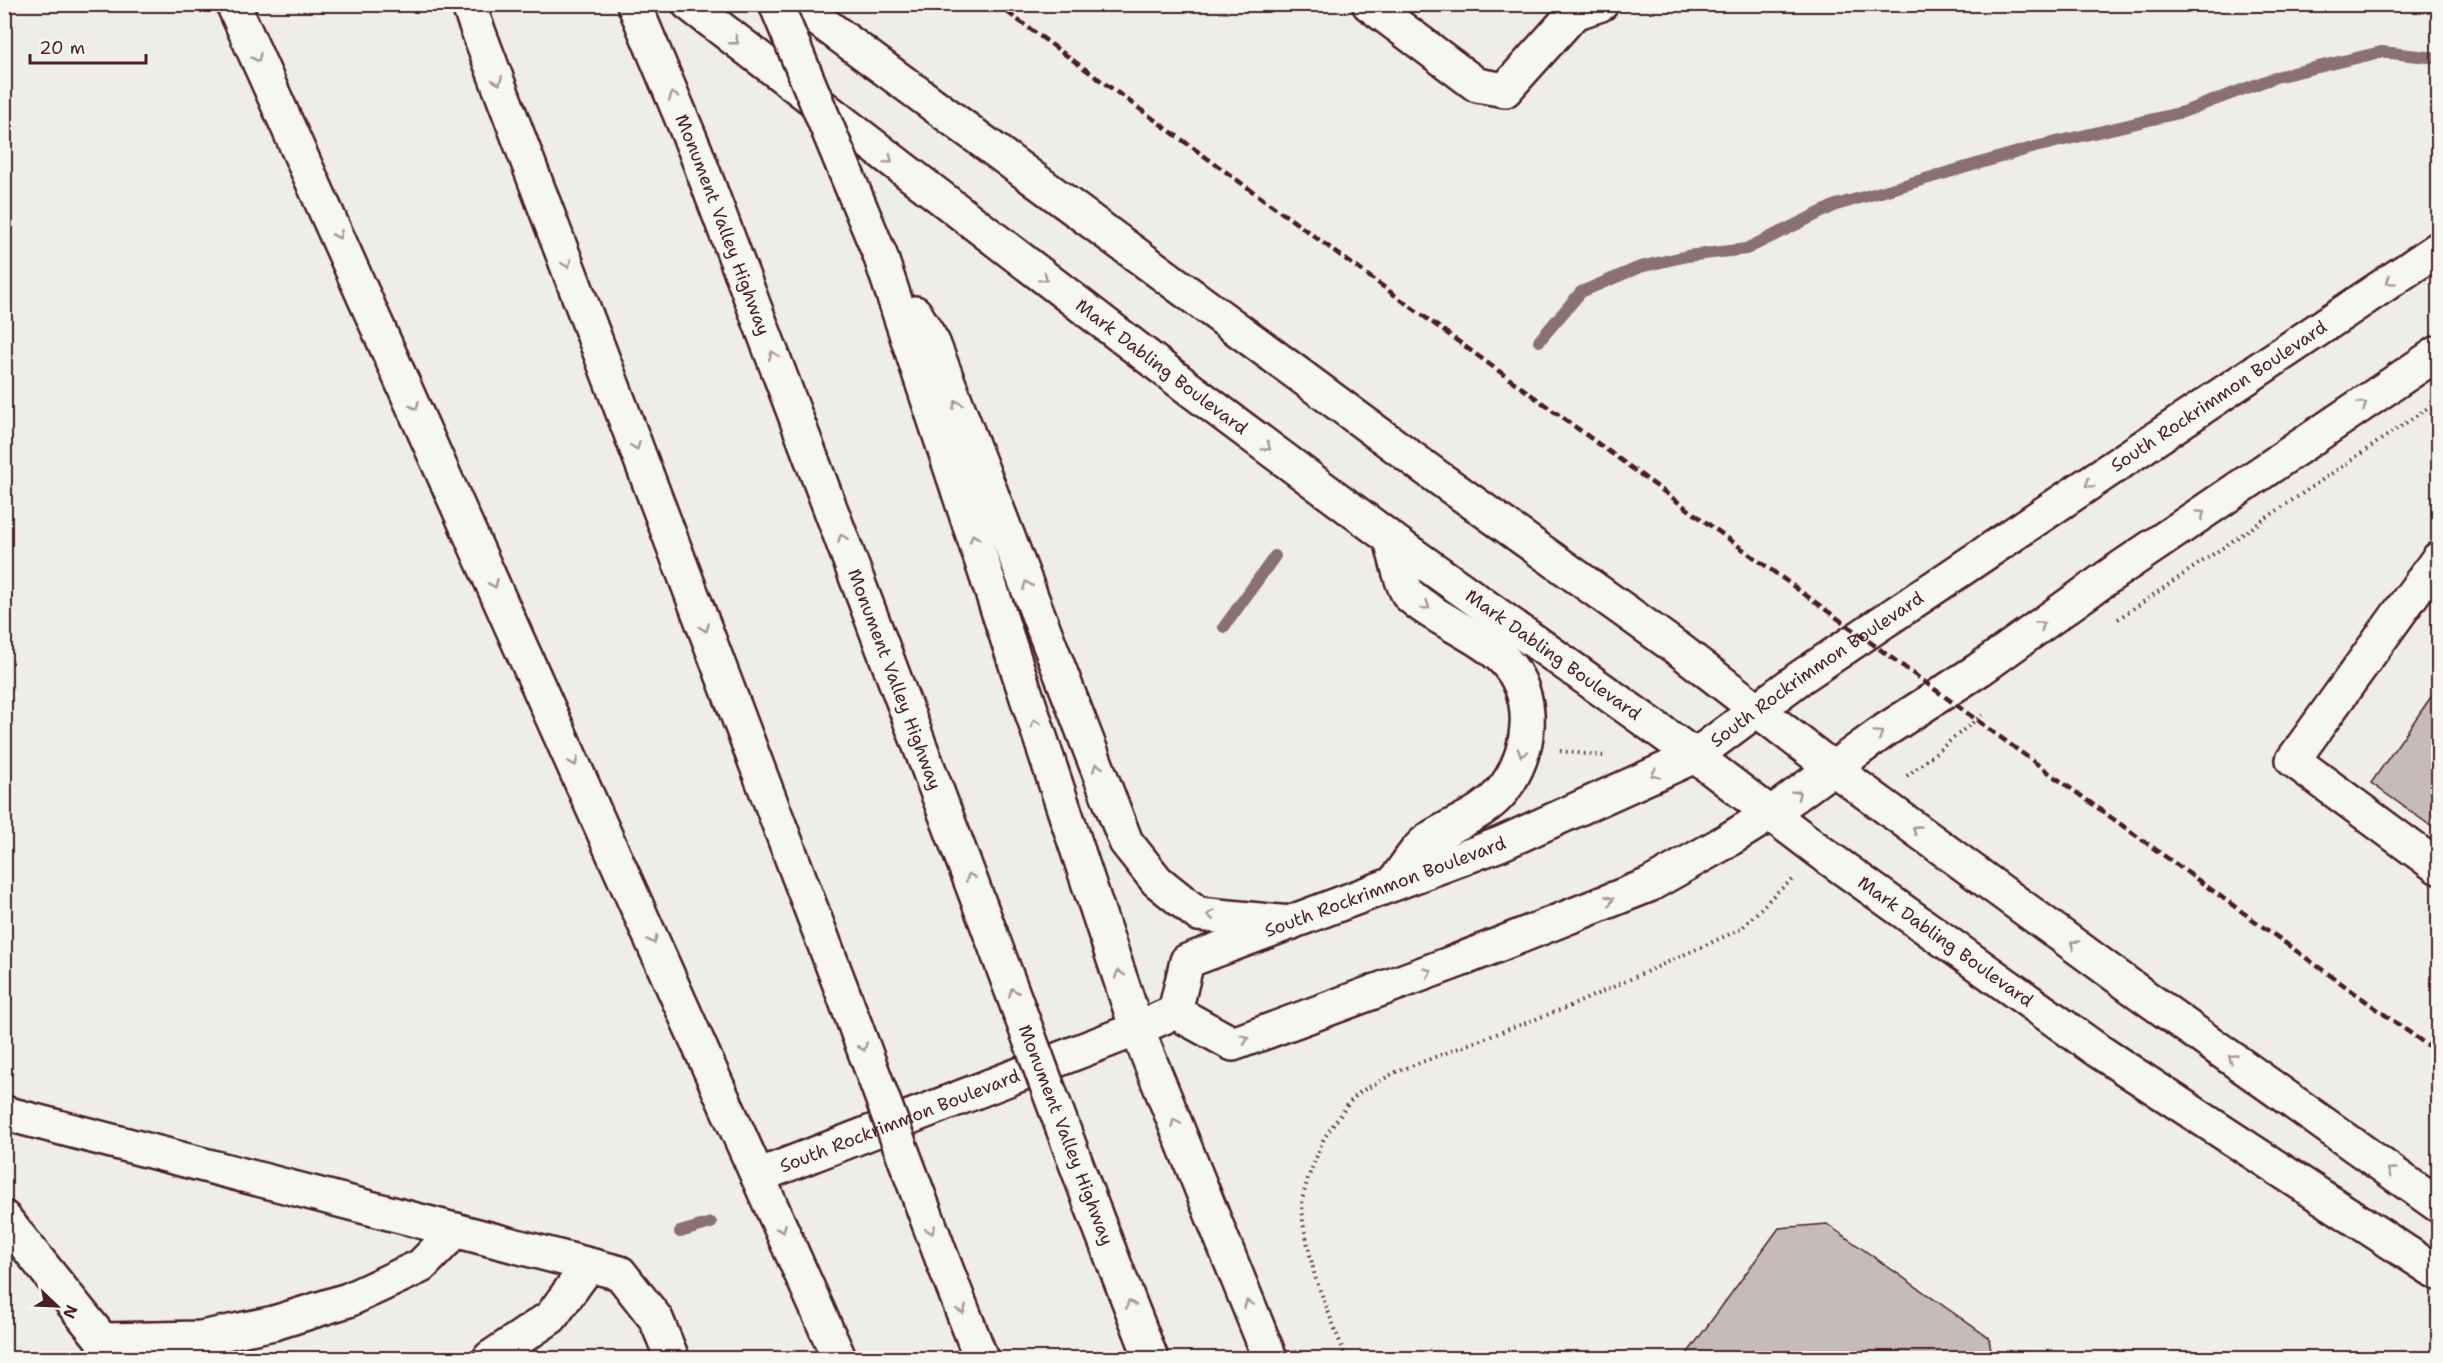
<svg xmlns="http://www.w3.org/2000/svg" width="2443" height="1363" font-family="'Shantell Sans',sans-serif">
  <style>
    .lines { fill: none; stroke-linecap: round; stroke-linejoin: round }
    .stream { stroke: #8a6f74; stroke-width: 12 }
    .building { fill: #c6babb; stroke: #4a1f2b; stroke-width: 1.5 }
    .minor-casing { stroke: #4a1f2b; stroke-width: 38 }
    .major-casing { stroke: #4a1f2b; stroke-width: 38 }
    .highway-casing { stroke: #4a1f2b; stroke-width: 38 }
    .path { stroke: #4a1f2b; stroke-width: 4; stroke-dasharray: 1.5 4.5; stroke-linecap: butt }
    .minor { stroke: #f6f6f2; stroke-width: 33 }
    .major { stroke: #f6f6f2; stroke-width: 33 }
    .highway { stroke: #f6f6f2; stroke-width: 33 }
    .rail { stroke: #4a1f2b; stroke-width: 4.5; stroke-dasharray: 9 4.5; stroke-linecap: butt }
    .highway-bridge-casing { stroke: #4a1f2b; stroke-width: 38; stroke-linecap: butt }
    .highway-bridge { stroke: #f6f6f2; stroke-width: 33 }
    .oneway { stroke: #a99598 }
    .labels { text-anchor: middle; stroke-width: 4.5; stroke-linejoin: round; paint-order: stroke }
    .street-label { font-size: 18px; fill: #4a1f2b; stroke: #f6f6f2 }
  </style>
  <rect width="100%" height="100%" fill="#efedea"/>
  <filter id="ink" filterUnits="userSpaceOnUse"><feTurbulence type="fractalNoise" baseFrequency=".0167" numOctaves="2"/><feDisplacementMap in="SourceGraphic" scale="12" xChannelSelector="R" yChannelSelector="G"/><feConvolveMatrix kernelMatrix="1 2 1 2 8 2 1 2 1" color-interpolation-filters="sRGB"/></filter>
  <g filter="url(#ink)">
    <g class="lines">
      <!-- stream -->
      <path class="stream" d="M1539,341l42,-49 59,-25 47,-11 59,-7 90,-44 199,-58 148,-35 93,-35 105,-25 57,6
        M1224,627l51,-71
        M680,1232l31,-9"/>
    </g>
    <!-- building -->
    <path class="building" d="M2438,687v144l-67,-48z
      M1827,1224l162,114 3,20h-308l95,-130z"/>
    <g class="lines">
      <!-- minor casing -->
      <g class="minor-casing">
        <g id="minor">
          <path id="s1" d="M689,4l502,386 200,149 304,217 131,100 271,194 341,223"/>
          <path d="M797,4l639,472 245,175 150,116 306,224 301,214"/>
          <path d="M1369,4l108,81 28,5 69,-77 27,-9"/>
          <path d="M2438,559l-145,201 145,107"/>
          <path d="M4,1113l616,160 36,46 16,39"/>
          <path d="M4,1218l112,139"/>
          <path d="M103,1340l98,-2 73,-15 74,-23 73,-34 35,-36"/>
          <path d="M490,1358l61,-41 38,-52"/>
        </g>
      </g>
      <!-- major casing -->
      <g class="major-casing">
        <g id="major">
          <path d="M1391,539c3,12 11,48 18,56 25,24 71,40 95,65 35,36 27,94 -1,130 -19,24 -47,32 -72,48 -15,9 -27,32 -38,46"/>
          <path id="s2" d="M1175,1012l12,-51 313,-117 195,-88 106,-79 637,-428"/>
          <path d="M1175,1012l58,32 227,-84 189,-75 71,-40 50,-31 114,-83 96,-62 135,-97 323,-219"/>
          <path id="s3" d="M758,1176l379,-147 38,-17"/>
        </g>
      </g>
      <!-- highway casing -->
      <g class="highway-casing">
        <g id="highway">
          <path d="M233,4l606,1354"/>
          <path d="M468,4l375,989"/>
          <path id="s4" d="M634,4l61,146 295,782"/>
          <path d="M880,255l257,774 133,329"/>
          <path d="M915,313l18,30 193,499 31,39 41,33 92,9"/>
          <path d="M1091,1204l60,154"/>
          <path d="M943,1261l38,97"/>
        </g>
      </g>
      <!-- path -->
      <path class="path" d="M2118,619l320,-218
        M1560,751l43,5
        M1907,776l75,-61
        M1346,1358l-31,-81 -12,-54 -1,-23 6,-22 16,-40 25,-35 11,-11 38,-21 175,-66 168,-76 36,-37 18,-14"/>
      <!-- minor -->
      <use href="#minor" class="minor"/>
      <!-- major -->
      <use href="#major" class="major"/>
      <!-- highway -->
      <use href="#highway" class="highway"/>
      <!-- rail -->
      <path class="rail" d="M996,4l1052,768 390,281"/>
      <!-- highway-bridge casing -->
      <g class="highway-bridge-casing">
        <path id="highway-bridge" d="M776,4l104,251
          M990,932l101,272
          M843,993l100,268"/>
      </g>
      <!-- highway-bridge -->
      <use href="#highway-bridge" class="highway-bridge"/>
    </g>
    <!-- one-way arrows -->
    <defs><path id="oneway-chevron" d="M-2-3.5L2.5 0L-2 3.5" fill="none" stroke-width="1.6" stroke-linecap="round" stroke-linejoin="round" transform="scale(1.5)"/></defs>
    <g class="oneway">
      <use href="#oneway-chevron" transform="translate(735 41) rotate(38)"/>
      <use href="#oneway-chevron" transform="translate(257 58) rotate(66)"/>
      <use href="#oneway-chevron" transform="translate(498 81) rotate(69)"/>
      <use href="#oneway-chevron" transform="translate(673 96) rotate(-113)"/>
      <use href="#oneway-chevron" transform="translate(889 160) rotate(37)"/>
      <use href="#oneway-chevron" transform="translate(338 235) rotate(66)"/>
      <use href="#oneway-chevron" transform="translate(567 264) rotate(69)"/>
      <use href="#oneway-chevron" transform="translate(1044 278) rotate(37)"/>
      <use href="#oneway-chevron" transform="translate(2390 281) rotate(146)"/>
      <use href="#oneway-chevron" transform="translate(773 355) rotate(-111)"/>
      <use href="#oneway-chevron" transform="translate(957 404) rotate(-111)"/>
      <use href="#oneway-chevron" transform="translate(2363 405) rotate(-34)"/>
      <use href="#oneway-chevron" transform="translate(415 406) rotate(66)"/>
      <use href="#oneway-chevron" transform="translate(636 446) rotate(69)"/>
      <use href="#oneway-chevron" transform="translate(1267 447) rotate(37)"/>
      <use href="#oneway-chevron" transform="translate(2089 484) rotate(146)"/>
      <use href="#oneway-chevron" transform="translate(2201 514) rotate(-34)"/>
      <use href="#oneway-chevron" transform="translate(842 538) rotate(-111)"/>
      <use href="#oneway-chevron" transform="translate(974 538) rotate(-108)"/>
      <use href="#oneway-chevron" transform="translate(494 584) rotate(66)"/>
      <use href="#oneway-chevron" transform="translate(1027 585) rotate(-111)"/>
      <use href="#oneway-chevron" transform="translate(1426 606) rotate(34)"/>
      <use href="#oneway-chevron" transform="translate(2041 625) rotate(-36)"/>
      <use href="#oneway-chevron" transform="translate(705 628) rotate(69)"/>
      <use href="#oneway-chevron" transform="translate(1035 723) rotate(-108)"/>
      <use href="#oneway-chevron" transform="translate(1879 734) rotate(-34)"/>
      <use href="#oneway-chevron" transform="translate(1522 753) rotate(106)"/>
      <use href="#oneway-chevron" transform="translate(574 762) rotate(66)"/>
      <use href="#oneway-chevron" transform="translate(1097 767) rotate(-111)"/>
      <use href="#oneway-chevron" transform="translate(1655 774) rotate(156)"/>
      <use href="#oneway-chevron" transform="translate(1797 794) rotate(-38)"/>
      <use href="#oneway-chevron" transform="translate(1916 829) rotate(-144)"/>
      <use href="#oneway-chevron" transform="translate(970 877) rotate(-111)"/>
      <use href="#oneway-chevron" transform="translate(1610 900) rotate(-22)"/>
      <use href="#oneway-chevron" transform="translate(1211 915) rotate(-175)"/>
      <use href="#oneway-chevron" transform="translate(653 940) rotate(66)"/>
      <use href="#oneway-chevron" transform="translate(2074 944) rotate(-144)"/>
      <use href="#oneway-chevron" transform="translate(1428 972) rotate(-20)"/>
      <use href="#oneway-chevron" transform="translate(1119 974) rotate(-108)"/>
      <use href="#oneway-chevron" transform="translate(1013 992) rotate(-110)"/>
      <use href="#oneway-chevron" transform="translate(1245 1039) rotate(-20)"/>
      <use href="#oneway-chevron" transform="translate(863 1047) rotate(70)"/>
      <use href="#oneway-chevron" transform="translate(2232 1058) rotate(-145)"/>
      <use href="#oneway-chevron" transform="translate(1175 1123) rotate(-112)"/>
      <use href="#oneway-chevron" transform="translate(2391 1171) rotate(-145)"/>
      <use href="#oneway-chevron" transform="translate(782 1229) rotate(66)"/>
      <use href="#oneway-chevron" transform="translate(931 1230) rotate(70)"/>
      <use href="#oneway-chevron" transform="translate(1130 1304) rotate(-111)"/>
      <use href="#oneway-chevron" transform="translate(1248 1304) rotate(-112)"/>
      <use href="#oneway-chevron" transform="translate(962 1310) rotate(69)"/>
    </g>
  </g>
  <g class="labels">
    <!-- street labels -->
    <g class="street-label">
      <text dy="6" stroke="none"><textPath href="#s4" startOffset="238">Monument Valley Highway</textPath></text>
      <text dy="6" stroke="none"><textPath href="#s1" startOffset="596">Mark Dabling Boulevard</textPath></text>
      <text dy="6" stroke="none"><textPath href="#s2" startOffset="1236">South Rockrimmon Boulevard</textPath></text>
      <text dy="6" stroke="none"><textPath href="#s1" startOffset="1082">Mark Dabling Boulevard</textPath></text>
      <text dy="6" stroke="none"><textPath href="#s2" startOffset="750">South Rockrimmon Boulevard</textPath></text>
      <text dy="6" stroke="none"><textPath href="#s4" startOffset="724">Monument Valley Highway</textPath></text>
      <text dy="6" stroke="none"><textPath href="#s2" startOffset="264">South Rockrimmon Boulevard</textPath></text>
      <text dy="6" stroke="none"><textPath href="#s1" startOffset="1568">Mark Dabling Boulevard</textPath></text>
      <text dy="6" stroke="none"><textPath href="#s3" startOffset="152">South Rockrimmon Boulevard</textPath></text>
      <text transform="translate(1066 1135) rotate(69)" y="6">Monument Valley Highway</text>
    </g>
  </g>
  <!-- margin -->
  <rect width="2443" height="1363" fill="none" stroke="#f6f6f2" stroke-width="24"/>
  <rect x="12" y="12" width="2419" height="1339" fill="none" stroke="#4a1f2b" stroke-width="2" filter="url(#ink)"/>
  <!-- north arrow -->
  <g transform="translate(57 1306) rotate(113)" stroke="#f6f6f2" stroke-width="4.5" paint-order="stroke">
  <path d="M0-4.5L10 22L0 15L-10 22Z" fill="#4a1f2b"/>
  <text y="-9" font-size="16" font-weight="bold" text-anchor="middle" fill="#4a1f2b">N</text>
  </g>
  <!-- scale -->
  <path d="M30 54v9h116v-9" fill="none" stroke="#4a1f2b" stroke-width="3"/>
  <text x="39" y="54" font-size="18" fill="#4a1f2b" stroke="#f6f6f2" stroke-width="4.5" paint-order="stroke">20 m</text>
</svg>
